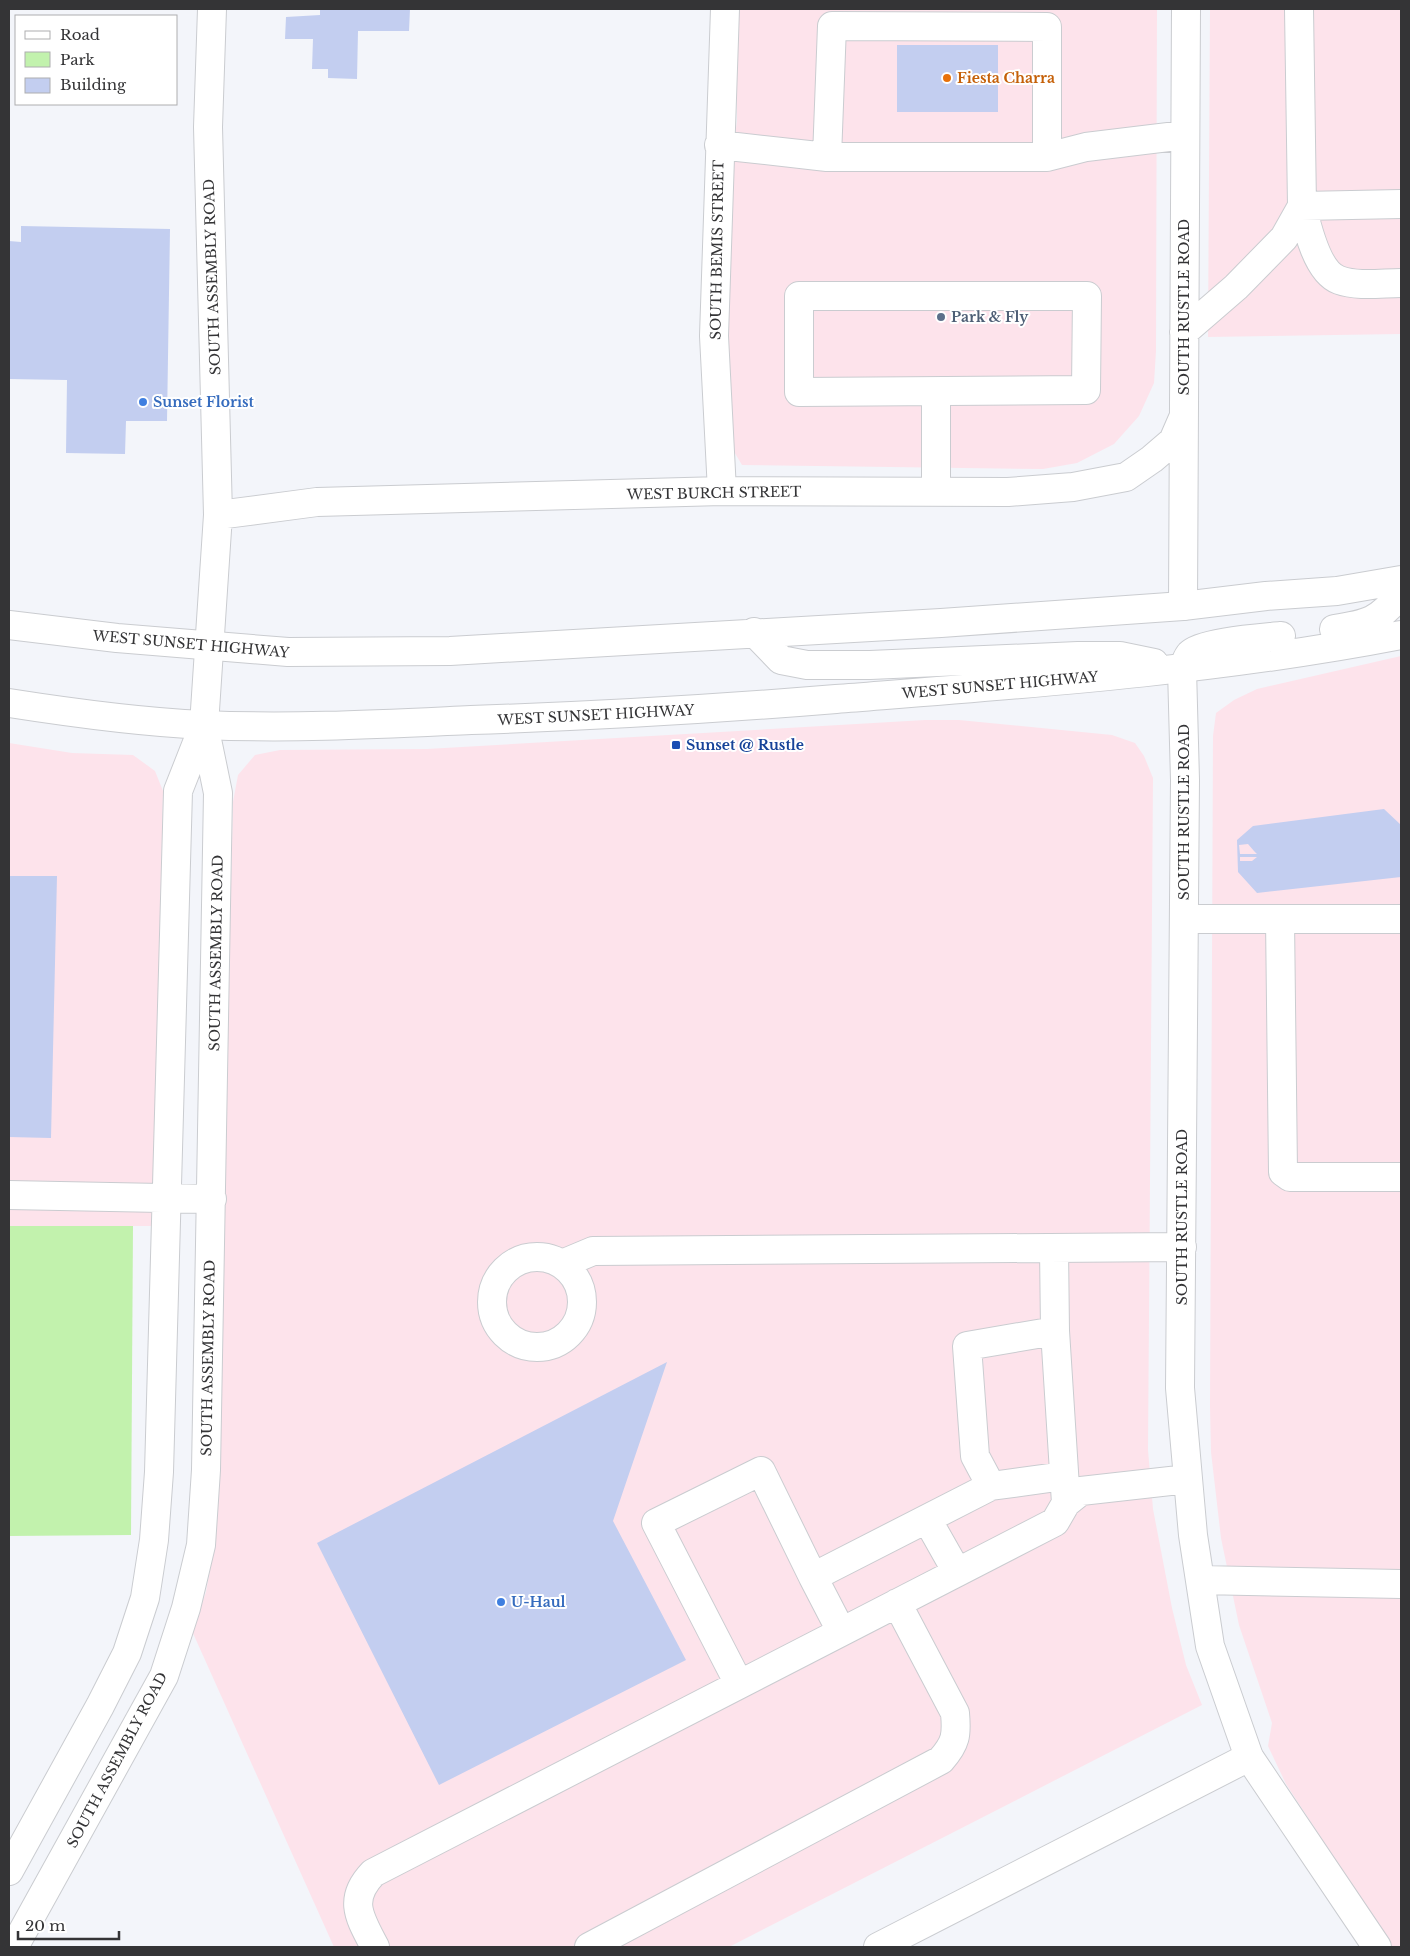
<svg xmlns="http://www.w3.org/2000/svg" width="1410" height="1956" font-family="'Libre Baskerville',serif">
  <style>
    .commercial { fill: #fde3eb }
    .green { fill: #c2f2ad }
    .building { fill: #c3cef0; fill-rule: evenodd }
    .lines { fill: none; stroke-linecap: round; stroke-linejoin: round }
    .minor-casing { stroke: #caccd0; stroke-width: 30 }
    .major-casing { stroke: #caccd0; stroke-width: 30 }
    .highway-casing { stroke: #caccd0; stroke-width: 30 }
    .minor { stroke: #fff; stroke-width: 28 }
    .major { stroke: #fff; stroke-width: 28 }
    .highway { stroke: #fff; stroke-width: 28 }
    .food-dot { fill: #e8710a; stroke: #fff; stroke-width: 2 }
    .service-dot { fill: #5c6f8a; stroke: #fff; stroke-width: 2 }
    .shop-dot { fill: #3f7fe0; stroke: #fff; stroke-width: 2 }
    .transit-dot { fill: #1a4fb4; stroke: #fff; stroke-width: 2 }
    .labels { text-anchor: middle; stroke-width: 4; stroke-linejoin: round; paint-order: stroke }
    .food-label { font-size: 14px; font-weight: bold; fill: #c56008; stroke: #fff; text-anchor: start }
    .street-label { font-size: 14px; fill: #343436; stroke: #fff }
    .service-label { font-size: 14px; font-weight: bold; fill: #4e5e75; stroke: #fff; text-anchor: start }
    .shop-label { font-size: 14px; font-weight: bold; fill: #366cbe; stroke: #fff; text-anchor: start }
    .transit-label { font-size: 14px; font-weight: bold; fill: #164399; stroke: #fff; text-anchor: start }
  </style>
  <rect width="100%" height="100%" fill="#f3f5fa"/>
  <!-- commercial -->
  <path class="commercial" d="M736,9h421l-1,342 -2,32 -15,33 -25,28 -37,19 -34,6 -301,-4 -9,-15 -10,-110 2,-128 12,-91z
    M1210,9h191v325l-193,3z
    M1401,656v1291h-9l-106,-163 -18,-38 4,-23 -33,-98 -18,-87 -10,-86 -1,-46 3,-670 3,-23 18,-13 23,-11z
    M925,720h34l153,15 23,8 9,13 9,22 -5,672 5,59 19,99 14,57 16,40 -473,242h-395l-142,-316 14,-39 8,-46 18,-700 1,-44 5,-27 17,-20 25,-5 147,-1z
    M9,743l63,10 61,2 22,16 8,20 -10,435h-144z"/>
  <!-- green -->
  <path class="green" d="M9,1226h124l-2,309 -122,1z"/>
  <!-- building -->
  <path class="building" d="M320,9h90l-1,22h-51l-1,48 -29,-1v-9h-16l1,-30h-28l1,-22 34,-2z
    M897,45h101v67h-101z
    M21,226l149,3 -3,192h-41l-1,33 -59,-1 1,-73 -58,-1v-138l12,1z
    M1384,809l17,16v52l-144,16 -19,-21 -1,-32 16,-14zM1248,844l6,7 3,3h-17l-1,-9zM1240,857h17l-5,4h-12z
    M9,876h48l-6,262 -42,-1z
    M667,1362l-54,159 73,139 -247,125 -122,-242z"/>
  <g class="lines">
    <!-- minor casing -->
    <g class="minor-casing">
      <path id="minor" d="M719,145l108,12h220l39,-10 99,-12
        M827,157l5,-131 215,1v130
        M1401,204l-99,2c5,21 15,66 37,74 19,7 43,3 62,3
        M799,296h288l-1,94 -287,2z
        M1184,332l52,-45 48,-49 18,-32 -3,-197
        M722,491l-8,-155 11,-327
        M936,492v-100
        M218,515l99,-13 405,-11 286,1 65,-5 53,-10 26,-18 21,-18 10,-23
        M1183,606l3,-597
        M1182,669l3,111 -5,608 13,147 17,111 39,111 128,190
        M1184,919h217
        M1280,919l3,253 7,5h111
        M9,1195l203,4
        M1054,1248l1,83 11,172
        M492 1302a45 45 0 1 1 90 0a45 45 0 1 1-90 0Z
        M562,1264l31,-13 589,-4
        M991,1486l73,-10
        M927,1519l30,53
        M813,1577l28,54
        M1200,1580l201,4
        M739,1684l-83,-161 105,-52 52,106 178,-91 -16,-30 -8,-110 88,-15
        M9,1871l91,-165 27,-53 18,-55 9,-58 5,-68 19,-681 26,-66
        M14,1947l150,-271 22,-68 15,-63 5,-75 12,-677 -14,-68 14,-210 -10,-388 4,-118
        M375,1947c-15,-29 -28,-47 -2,-74l682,-351 11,-19 15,-12 107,-12
        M589,1947l352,-187c15,-17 16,-25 14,-47l-58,-110"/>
    </g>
    <!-- major casing -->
    <g class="major-casing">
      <path id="major" d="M9,625l108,13 171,14 162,-1 491,-28 242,-17 83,-10 71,-5 64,-11
        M1334,629c35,-5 44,-8 67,-35
        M754,632l27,28 26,5h63l208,-9h42l34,7
        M1183,668c2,-4 4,-11 7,-14 11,-12 73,-16 91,-18
        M9,703c64,10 130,19 195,22 89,4 179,-1 267,-5 122,-4 243,-11 365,-21 189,-15 379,-28 565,-64"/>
    </g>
    <!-- highway casing -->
    <g class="highway-casing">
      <path id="highway" d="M878,1947l371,-190"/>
    </g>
    <!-- minor -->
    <use href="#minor" class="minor"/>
    <!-- major -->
    <use href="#major" class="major"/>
    <!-- highway -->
    <use href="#highway" class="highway"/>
  </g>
  <!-- markers -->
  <circle class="food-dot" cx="947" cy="78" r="5"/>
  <circle class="service-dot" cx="941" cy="317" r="5"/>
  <g class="shop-dot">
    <circle cx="143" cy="402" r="5"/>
    <circle cx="501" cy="1602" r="5"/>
  </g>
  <rect class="transit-dot" x="671" y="740" width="10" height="10" rx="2.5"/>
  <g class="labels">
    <!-- food labels -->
    <g class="food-label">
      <text x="957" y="83">Fiesta Charra</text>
    </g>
    <!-- street labels -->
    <g class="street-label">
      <text transform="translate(717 250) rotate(-89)" y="5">SOUTH BEMIS STREET</text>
      <text transform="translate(212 277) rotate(-92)" y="5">SOUTH ASSEMBLY ROAD</text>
      <text transform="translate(1184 307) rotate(-90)" y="5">SOUTH RUSTLE ROAD</text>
      <text transform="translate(714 493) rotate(-1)" y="5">WEST BURCH STREET</text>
      <text transform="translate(191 644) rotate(5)" y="5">WEST SUNSET HIGHWAY</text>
      <text transform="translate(1000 685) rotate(-5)" y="5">WEST SUNSET HIGHWAY</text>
      <text transform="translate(596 715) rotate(-3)" y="5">WEST SUNSET HIGHWAY</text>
      <text transform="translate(1184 812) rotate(-90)" y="5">SOUTH RUSTLE ROAD</text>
      <text transform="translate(216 953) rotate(-89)" y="5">SOUTH ASSEMBLY ROAD</text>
      <text transform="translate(1182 1217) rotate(-90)" y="5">SOUTH RUSTLE ROAD</text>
      <text transform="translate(208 1358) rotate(-89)" y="5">SOUTH ASSEMBLY ROAD</text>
      <text transform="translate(117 1760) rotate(-62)" y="5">SOUTH ASSEMBLY ROAD</text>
    </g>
    <!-- service labels -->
    <g class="service-label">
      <text x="951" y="322">Park &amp; Fly</text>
    </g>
    <!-- shop labels -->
    <g class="shop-label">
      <text x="153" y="407">Sunset Florist</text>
      <text x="511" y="1607">U-Haul</text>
    </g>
    <!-- transit labels -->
    <g class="transit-label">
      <text x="686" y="750">Sunset @ Rustle</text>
    </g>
  </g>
  <!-- border -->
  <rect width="1410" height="1956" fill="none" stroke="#343436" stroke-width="20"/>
  <!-- legend -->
  <rect x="15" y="15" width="162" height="90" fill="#ffffff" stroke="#aeaeaf"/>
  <rect x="25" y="31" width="25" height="8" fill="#ffffff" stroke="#aeaeaf"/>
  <text x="60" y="40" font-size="15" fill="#343436">Road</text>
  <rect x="25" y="52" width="25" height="15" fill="#c2f2ad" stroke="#aeaeaf"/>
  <text x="60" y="65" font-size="15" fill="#343436">Park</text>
  <rect x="25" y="78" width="25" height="15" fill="#c3cef0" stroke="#aeaeaf"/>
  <text x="60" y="90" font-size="15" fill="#343436">Building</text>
  <!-- scale -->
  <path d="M18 1931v8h101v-8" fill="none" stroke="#343436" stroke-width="2.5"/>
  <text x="25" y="1931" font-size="15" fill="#343436" stroke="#ffffff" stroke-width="4" paint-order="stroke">20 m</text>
</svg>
